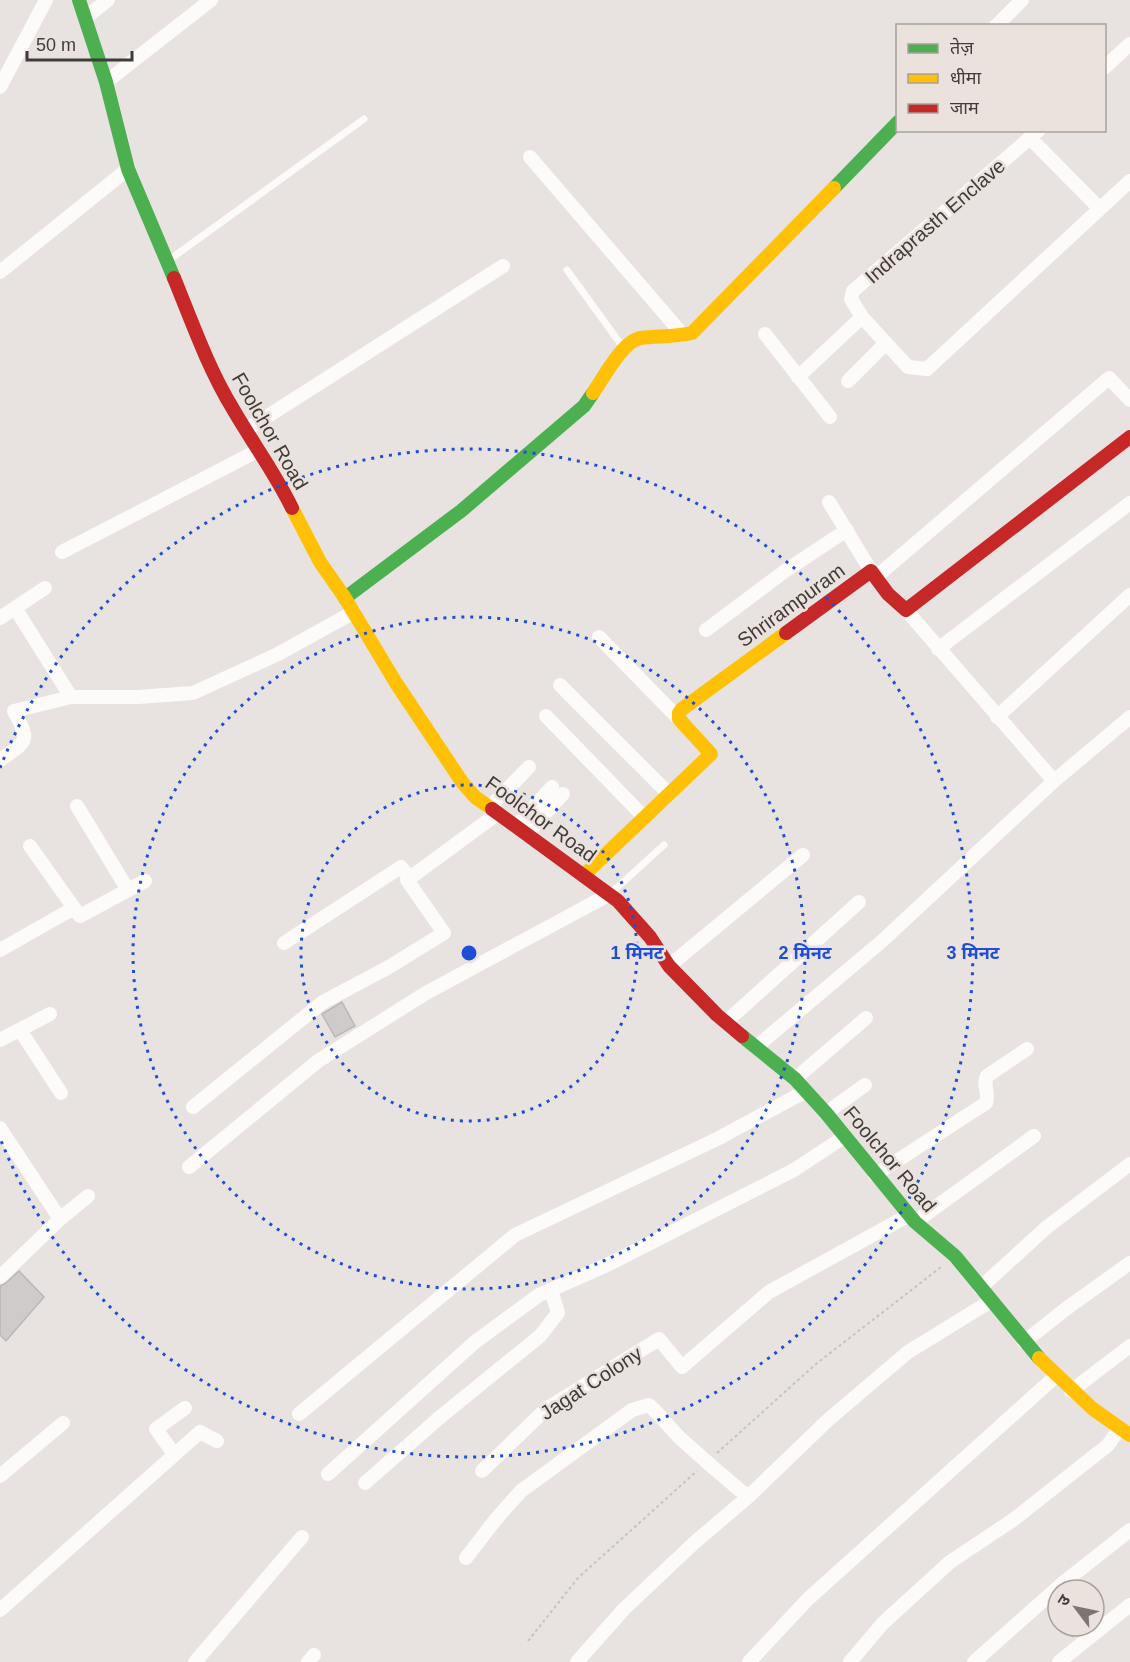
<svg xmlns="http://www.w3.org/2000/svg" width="1130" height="1662" font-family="Arial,'Noto Sans Devanagari',sans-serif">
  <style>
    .building { fill: #cfcbca; stroke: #bbb7b6; stroke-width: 1.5 }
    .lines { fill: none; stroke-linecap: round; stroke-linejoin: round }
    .path { stroke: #c4c3c1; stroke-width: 2; stroke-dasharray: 3 3; stroke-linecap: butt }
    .lane { stroke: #fcfbfa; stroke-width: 7 }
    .street { stroke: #fcfbfa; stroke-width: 14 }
    .fast { stroke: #4caf50; stroke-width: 14 }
    .slow { stroke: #ffc107; stroke-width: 14 }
    .jam { stroke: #c62828; stroke-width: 14 }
    .ring { fill: none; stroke: #1d4ed8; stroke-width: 3; stroke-dasharray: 3 6 }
    .labels { text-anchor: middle; stroke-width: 5; stroke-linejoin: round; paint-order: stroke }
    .street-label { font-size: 20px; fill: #403c3a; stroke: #ebe2dd }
    .centre { fill: #1d4ed8; stroke: #ebe2dd; stroke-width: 3 }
    .ring-label { font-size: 18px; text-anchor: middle; font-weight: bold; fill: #1d4ed8; stroke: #ebe2dd; stroke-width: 5; stroke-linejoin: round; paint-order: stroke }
  </style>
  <rect width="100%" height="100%" fill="#e8e3e0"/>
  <!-- building -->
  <path class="building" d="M342,1002l13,24 -20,11 -13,-23z
    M19,1271l25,26 -38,44 -6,-6v-49l6,-3z"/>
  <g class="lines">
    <!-- path -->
    <path class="path" d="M717,1453l99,-89 125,-97
      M528,1641l50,-63 119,-107"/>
    <!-- lane -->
    <path class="lane" d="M169,260l195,-141
      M567,270l55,76
      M610,894l54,-49"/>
    <!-- street -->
    <path class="street" d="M85,18l23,-18
      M996,26l26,-26
      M1104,68l26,-24
      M106,82l105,-82
      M0,87l46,-87
      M1039,130l-186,161 -2,8 11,18 46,50 19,2 203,-188
      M1031,139l69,70
      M530,157l153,178
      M0,272l128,-103
      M765,334l65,83
      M798,377l64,-60
      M848,381l38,-38
      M246,430l257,-164
      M829,502l42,69
      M62,552l197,-102
      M876,577l233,-199 21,22
      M15,608l56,89
      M906,610l148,171
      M0,618l45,-30
      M706,630l79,-59 62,-41
      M599,637l80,82
      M938,649l192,-146
      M560,685l109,109
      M546,716l98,101
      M997,717l133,-122
      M0,760c27,-19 31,-18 14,-49l57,-14h67l55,-4 85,-39 76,-42
      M77,806l51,84
      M489,808l40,-41
      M516,827l36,-40
      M526,834l37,-40
      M30,846l44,62
      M284,943l117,-76 9,11
      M0,950l74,-42 6,8 65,-35
      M669,966l134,-111
      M726,1022l133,-120
      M20,1030l41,63
      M0,1040l50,-26
      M756,1047l125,-105 173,-161 76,-64
      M795,1079l71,-61
      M193,1107l130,-105 66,-35 55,-34 -37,-53 90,-66
      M826,1113l39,-28
      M0,1128l60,91
      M189,1167l129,-106 108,-68 184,-99
      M875,1175l111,-72c4,-9 -4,-19 1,-27l40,-27
      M915,1222l119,-86
      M0,1277l60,-58 28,-23
      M980,1288l67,-61 83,-63
      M1024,1342l43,-34 63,-45
      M1071,1391l59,-45
      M299,1414l216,-179 202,-96 89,-48
      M174,1454l-18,-25 29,-21
      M482,1471l64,-62 113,-70 23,28 87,-75 140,-77
      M328,1474l147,-132 64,-47 70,-31 185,-94 50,-33
      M0,1476l63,-53
      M365,1483l74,-65 101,-82 18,-23 -7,-23
      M466,1558l30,-39 25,-28 111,-81 17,-5c12,11 21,23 32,34 22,20 44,39 67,58
      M0,1610l200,-178 17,9
      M195,1662l107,-125
      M308,1662l6,-7
      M577,1662l47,-53 70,-66 54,-46 80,-77 80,-68 83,-51
      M749,1662l59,-63 248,-223
      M850,1662l33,-39 67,-61 63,-42 95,-75 11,-16
      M974,1662l89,-79 67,-53
      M1059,1662l71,-57"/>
    <!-- fast -->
    <path class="fast" d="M79,0l27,82 22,87 46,109
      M834,188l64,-66
      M345,598l116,-87 123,-105 9,-13
      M742,1036l53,43 31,34 89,109 40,34 84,102"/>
    <!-- slow -->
    <path class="slow" d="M593,393c10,-14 30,-53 48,-55 17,-2 34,-1 51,-5l142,-145
      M292,508l28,54 25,36 51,85 66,99 13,15 17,12
      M584,875l127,-121 -32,-35v-6l3,-4 104,-76
      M1039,1358l54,51 37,26"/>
    <!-- jam -->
    <path class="jam" d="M174,278c18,44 34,90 59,131 19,33 42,64 59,99
      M786,633l85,-62 17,23 18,16 224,-173
      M492,809l126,92 32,36 19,29 48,49 25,21"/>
  </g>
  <!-- distance rings -->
  <g class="ring">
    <circle cx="469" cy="953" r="168"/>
    <circle cx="469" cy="953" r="336"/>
    <path d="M0 768A504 504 0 1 1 0 1138"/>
  </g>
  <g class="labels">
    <!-- street labels -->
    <g class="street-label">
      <text transform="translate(935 221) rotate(-41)" y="7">Indraprasth Enclave</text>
      <text transform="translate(270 431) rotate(60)" y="7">Foolchor Road</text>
      <text transform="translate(791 605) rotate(-36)" y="7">Shrirampuram</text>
      <text transform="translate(541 819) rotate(36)" y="7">Foolchor Road</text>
      <text transform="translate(890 1159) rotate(50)" y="7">Foolchor Road</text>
      <text transform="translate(591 1383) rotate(-33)" y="7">Jagat Colony</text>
    </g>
  </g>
  <circle cx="469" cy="953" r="9" class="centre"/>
  <g class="ring-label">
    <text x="637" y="959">1 मिनट</text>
    <text x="805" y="959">2 मिनट</text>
    <text x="973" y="959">3 मिनट</text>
  </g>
  <!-- legend -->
  <rect x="896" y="24" width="210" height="108" fill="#ebe2dd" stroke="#a7a09c" stroke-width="1.5"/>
  <rect x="908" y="44" width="30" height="9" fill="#4caf50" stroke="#a7a09c" stroke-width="1.5"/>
  <text x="950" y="54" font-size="18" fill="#403c3a">तेज़</text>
  <rect x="908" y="74" width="30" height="9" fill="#ffc107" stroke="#a7a09c" stroke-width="1.5"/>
  <text x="950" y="84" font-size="18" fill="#403c3a">धीमा</text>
  <rect x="908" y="104" width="30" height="9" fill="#c62828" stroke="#a7a09c" stroke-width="1.5"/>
  <text x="950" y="114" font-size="18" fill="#403c3a">जाम</text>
  <!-- north arrow -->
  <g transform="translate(1076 1608) rotate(302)"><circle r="28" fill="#ebe2dd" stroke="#a7a09c" stroke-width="1.5"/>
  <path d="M0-4.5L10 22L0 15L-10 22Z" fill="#7b7674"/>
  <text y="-9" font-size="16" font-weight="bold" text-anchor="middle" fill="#403c3a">उ</text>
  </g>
  <!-- scale -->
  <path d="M27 51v9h105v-9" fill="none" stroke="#403c3a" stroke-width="3"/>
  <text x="36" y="51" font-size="18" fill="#403c3a" stroke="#ebe2dd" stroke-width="4.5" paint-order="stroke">50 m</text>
</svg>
